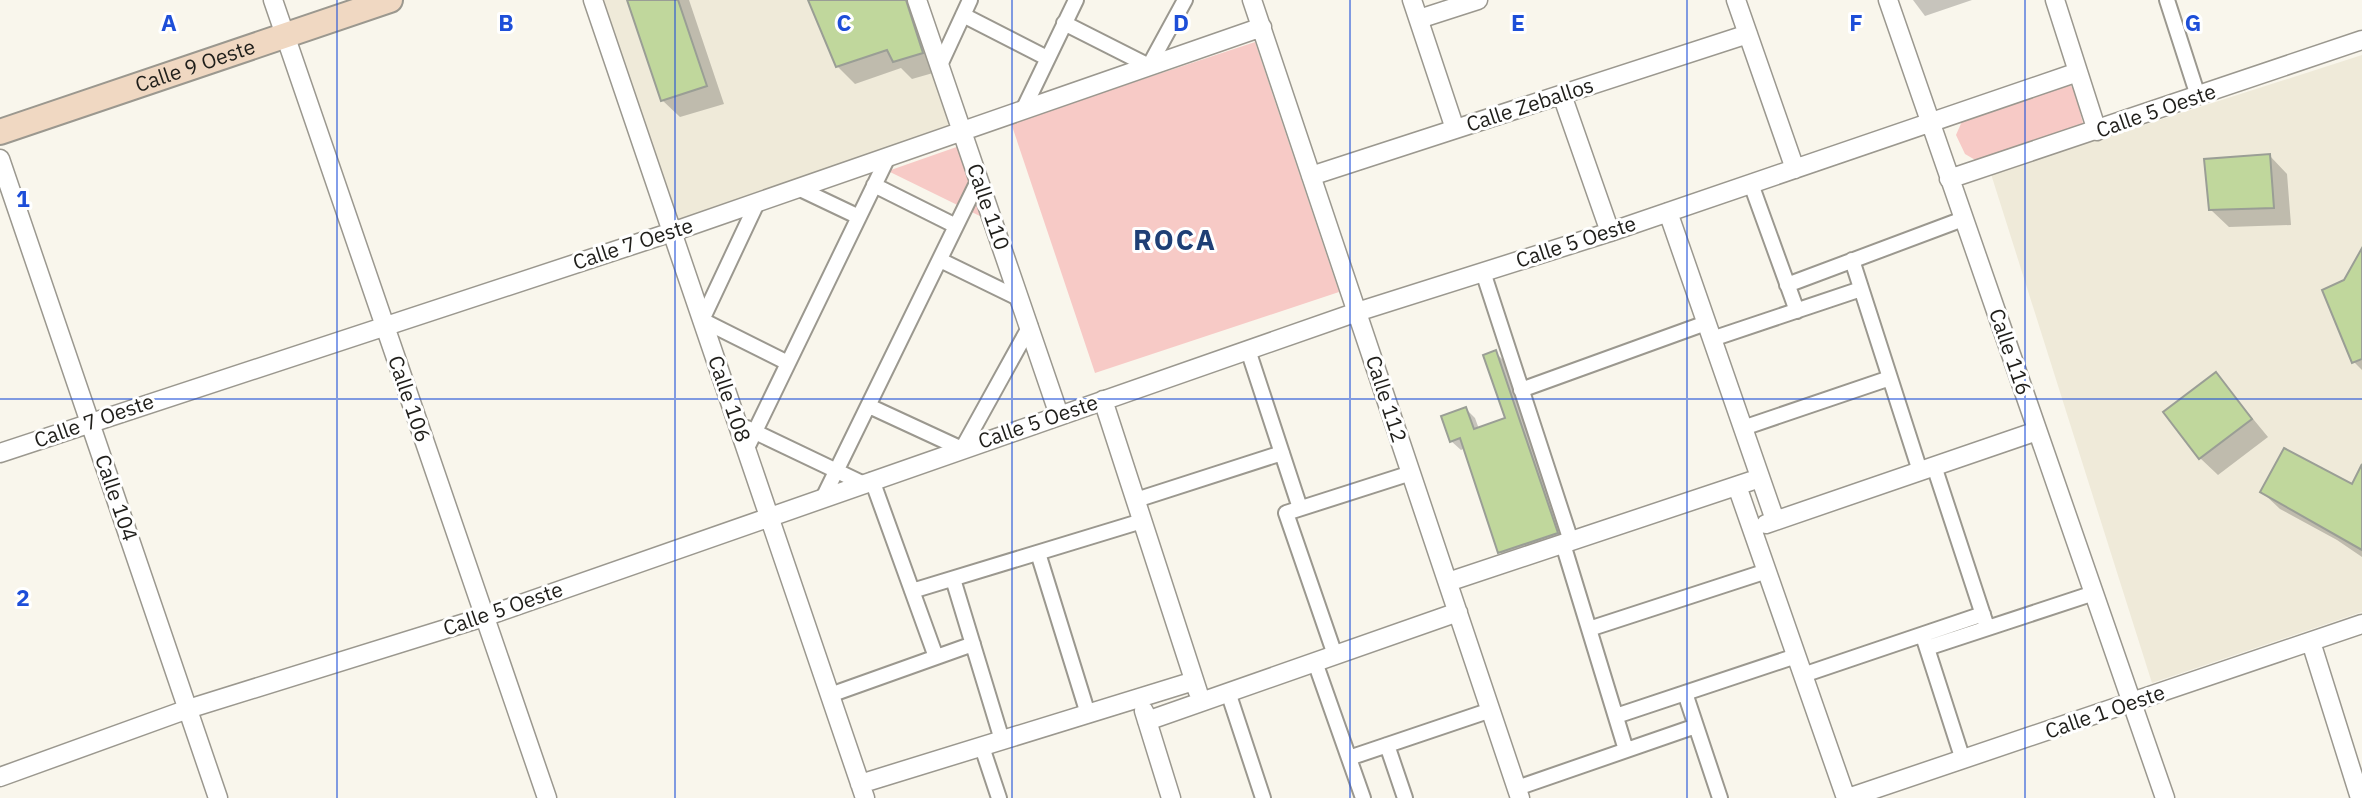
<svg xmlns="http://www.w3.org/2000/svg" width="2362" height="798" font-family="'IBM Plex Sans',sans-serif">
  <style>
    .built { fill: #efead9 }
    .green { fill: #f7cac6 }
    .shadow { fill: #0003 }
    .building { fill: #c0d79c; stroke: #9a9e95; stroke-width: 2 }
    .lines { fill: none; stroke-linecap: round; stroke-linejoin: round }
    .pedestrian-casing { stroke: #9b988f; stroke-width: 18 }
    .minor-casing { stroke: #9b988f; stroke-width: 21 }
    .secondary-casing { stroke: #9b988f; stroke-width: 28 }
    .pedestrian { stroke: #fff; stroke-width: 14 }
    .minor { stroke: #fff; stroke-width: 18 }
    .secondary { stroke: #f0d8c2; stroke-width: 24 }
    .grid { fill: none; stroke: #1d4ed8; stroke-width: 2; stroke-opacity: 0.55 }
    .labels { text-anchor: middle; stroke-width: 6; stroke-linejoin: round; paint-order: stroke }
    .street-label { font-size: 21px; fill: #1f1e1a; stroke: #fff }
    .district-label { font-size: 28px; font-weight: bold; letter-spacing: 2px; fill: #1f3f75; stroke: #fff }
    .grid-label { font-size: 23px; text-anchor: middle; font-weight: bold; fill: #1d4ed8; stroke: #fff; stroke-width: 6; stroke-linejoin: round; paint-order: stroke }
  </style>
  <rect width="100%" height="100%" fill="#f9f6ec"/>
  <!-- built -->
  <path class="built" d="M593,0h324l46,131 -291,101z
    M2362,55v557l-210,71 -161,-509z"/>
  <!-- green -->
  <path class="green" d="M1255,42l84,250 -244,81 -84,-250z
    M2069,84l5,5 10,38 -107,34 -12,-7 -9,-19 7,-16z
    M968,143l20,77 -100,-49z"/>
  <!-- shadow -->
  <path class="shadow" d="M629,0h60l35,104 -44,13 -18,-17z
    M810,0h107l23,71 -28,8 -11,-11 -46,16 -18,-18z
    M1913,0h59l-47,16z
    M2270,156l17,18 4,51 -62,2 -18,-17z
    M2362,251v119l-8,-8 -8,-80z
    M1496,353l9,9 61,180 -57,19 -9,-9 -35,-104 -4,2 -10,-9 15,-32 9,9 4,11 29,-10z
    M2216,374l52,63 -50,38 -18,-17z
    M2362,481v76l-25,-17 -57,-31 -18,-17 91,-5z"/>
  <!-- building -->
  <path class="building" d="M627,0h51l29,86 -46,15z
    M808,0h98l17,53 -30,9 -6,-12 -51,17z
    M2270,154l4,54 -65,2 -5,-51z
    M2362,248v111l-10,4 -30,-73 22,-10z
    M1496,350l62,183 -60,20 -38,-115 -10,4 -9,-26 25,-9 8,22 31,-11 -22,-63z
    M2216,372l36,47 -53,40 -36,-47z
    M2284,448l68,36 10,-20v86l-102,-58z"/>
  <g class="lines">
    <!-- pedestrian casing -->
    <g class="pedestrian-casing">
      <path id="pedestrian" d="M2167,0l31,96
        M963,15l84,43
        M1064,23l85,43 36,-66
        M940,65l30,-65
        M1023,110l53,-110
        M1751,184l46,127
        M874,185l82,41
        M798,188l61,29
        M757,203l-55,117 86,43
        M940,260l80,39
        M1852,260l68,211
        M1483,272l88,269
        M1787,285l176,-66
        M1712,339l149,-50
        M1248,350l52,158
        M1521,390l185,-67
        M869,406l93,43 68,-123
        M747,428l115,55
        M1743,428l147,-50
        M746,450l142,-293
        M1934,466l51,155
        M872,480l64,177
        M824,496l155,-317
        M1136,500l146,-47
        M1563,544l63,206
        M1038,553l50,161
        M953,579l49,161
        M912,591l230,-70
        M1589,629l178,-58
        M1924,639l39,121
        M1927,648l167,-55
        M1335,655l-49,-142 125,-40
        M1315,662l48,136
        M1803,675l180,-61
        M1228,692l35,106
        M1685,693l35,105
        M830,695l143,-51
        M1616,716l180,-60
        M1387,745l18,53
        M982,747l17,51
        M1349,758l142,-48
        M1517,788l179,-62"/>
    </g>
    <!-- minor casing -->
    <g class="minor-casing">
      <path id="minor" d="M273,0l274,798
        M593,0l272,798
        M917,0l142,415
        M1252,0l268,798
        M1412,0l43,129
        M1736,0l59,169
        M1888,0l277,798
        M2055,0l42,131
        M1419,19l59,-19
        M1562,95l48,137
        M0,159l218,639
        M1311,176l437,-142
        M1949,179l413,-139
        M1668,212l107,308
        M1103,400l95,292
        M0,453l672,-221 590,-205
        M1737,486l109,312
        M1766,524l271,-93
        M1448,582l312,-104
        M2311,642l49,156
        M1144,711l27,87
        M1147,721l311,-109
        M0,777l188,-68 296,-92 873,-305 253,-80 468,-160
        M860,784l334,-103
        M1848,798l514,-174"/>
    </g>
    <!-- secondary casing -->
    <g class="secondary-casing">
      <g id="secondary">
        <path id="s1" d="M0,132l390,-132"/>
      </g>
    </g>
    <!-- pedestrian -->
    <use href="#pedestrian" class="pedestrian"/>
    <!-- minor -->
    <use href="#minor" class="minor"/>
    <!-- secondary -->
    <use href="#secondary" class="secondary"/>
  </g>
  <!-- grid -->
  <path class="grid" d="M337,0v798M675,0v798M1012,0v798M1350,0v798M1687,0v798M2025,0v798M0,399h2362"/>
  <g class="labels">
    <!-- street labels -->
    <g class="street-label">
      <text dy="7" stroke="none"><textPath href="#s1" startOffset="206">Calle 9 Oeste</textPath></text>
      <text transform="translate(1530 105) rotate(-18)" y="7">Calle Zeballos</text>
      <text transform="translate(2156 111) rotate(-19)" y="7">Calle 5 Oeste</text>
      <text transform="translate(988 207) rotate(71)" y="7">Calle 110</text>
      <text transform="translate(1576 242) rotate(-18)" y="7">Calle 5 Oeste</text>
      <text transform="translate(633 244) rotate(-18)" y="7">Calle 7 Oeste</text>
      <text transform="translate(2010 352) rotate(71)" y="7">Calle 116</text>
      <text transform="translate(409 399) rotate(71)" y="7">Calle 106</text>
      <text transform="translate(729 399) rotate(71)" y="7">Calle 108</text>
      <text transform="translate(1386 399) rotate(72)" y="7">Calle 112</text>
      <text transform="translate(94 421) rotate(-19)" y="7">Calle 7 Oeste</text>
      <text transform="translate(1038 422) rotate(-19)" y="7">Calle 5 Oeste</text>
      <text transform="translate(116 498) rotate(71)" y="7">Calle 104</text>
      <text transform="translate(503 609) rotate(-19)" y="7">Calle 5 Oeste</text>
      <text transform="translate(2105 712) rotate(-19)" y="7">Calle 1 Oeste</text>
    </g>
    <!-- district labels -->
    <g class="district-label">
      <text x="1175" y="250">ROCA</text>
    </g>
  </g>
  <g class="grid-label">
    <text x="169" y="31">A</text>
    <text x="506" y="31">B</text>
    <text x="844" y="31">C</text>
    <text x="1181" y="31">D</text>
    <text x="1518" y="31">E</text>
    <text x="1856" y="31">F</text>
    <text x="2193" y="31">G</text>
    <text x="23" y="207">1</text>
    <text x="23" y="606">2</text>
  </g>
</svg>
